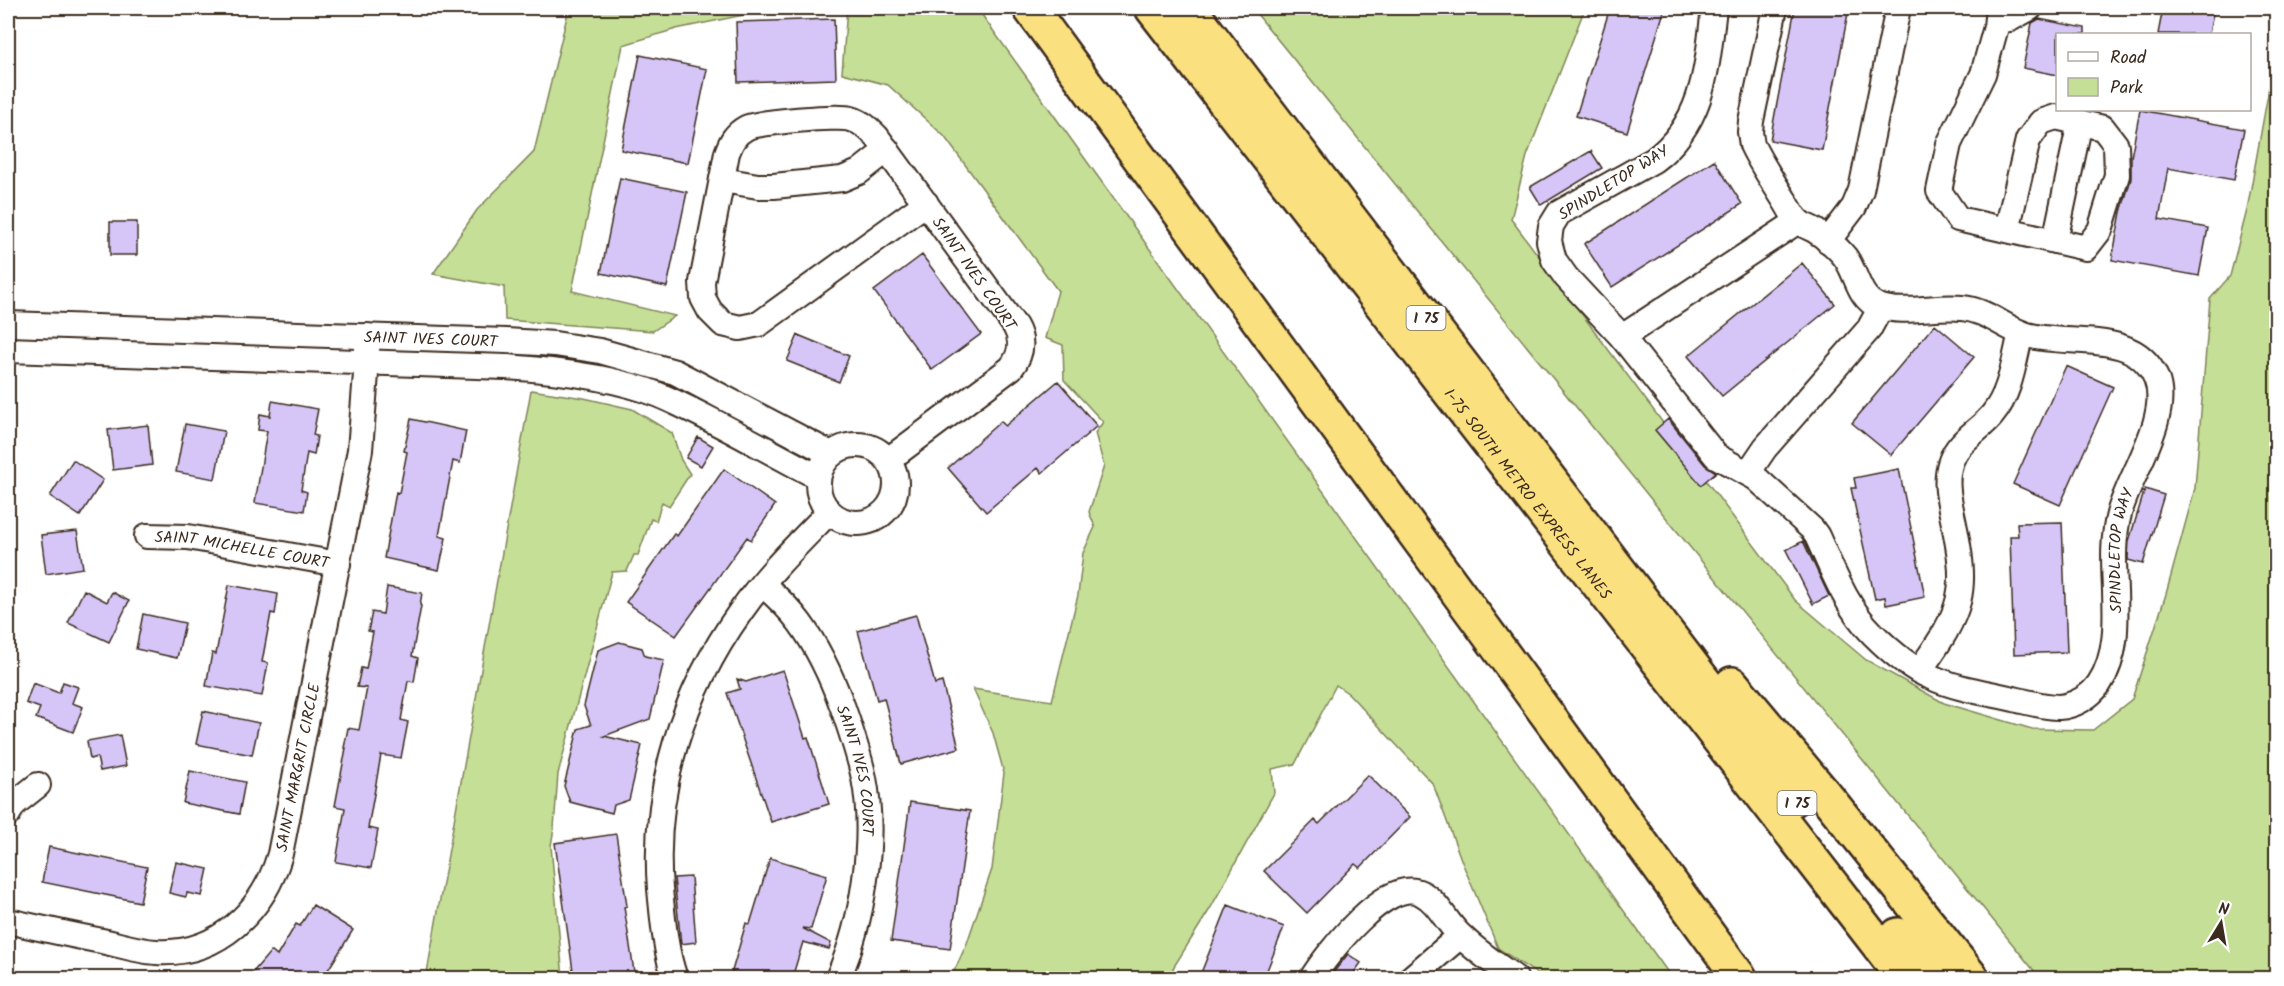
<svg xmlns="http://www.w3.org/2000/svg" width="2284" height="986" font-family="Kalam,sans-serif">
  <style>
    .green { fill: #c5df96; stroke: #80845a; stroke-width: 1.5 }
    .building { fill: #d6c6f8; stroke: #3b2a1e; stroke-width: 1.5 }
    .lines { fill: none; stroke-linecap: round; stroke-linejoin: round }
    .minor-casing { stroke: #3b2a1e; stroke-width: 28 }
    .highway-casing { stroke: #3b2a1e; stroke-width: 38 }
    .minor { stroke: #fff; stroke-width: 24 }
    .highway { stroke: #fbe080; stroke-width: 33 }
    .labels { text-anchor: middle; stroke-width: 4.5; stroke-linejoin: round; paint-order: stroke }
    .shield { fill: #fff; stroke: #766a62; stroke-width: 1.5 }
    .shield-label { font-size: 15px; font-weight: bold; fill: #3b2a1e }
    .street-label { font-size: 16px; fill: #3b2a1e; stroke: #fff }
  </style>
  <rect width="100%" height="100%" fill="#fff"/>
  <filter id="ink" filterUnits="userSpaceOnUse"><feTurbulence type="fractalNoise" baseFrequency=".0167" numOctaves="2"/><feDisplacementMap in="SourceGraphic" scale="12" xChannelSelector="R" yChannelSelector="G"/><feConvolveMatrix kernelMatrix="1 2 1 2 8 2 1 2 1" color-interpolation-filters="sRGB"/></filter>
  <g filter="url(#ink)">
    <!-- green -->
    <path class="green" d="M569,8h208l-101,21 -53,16 -51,246 103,25 -22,15 -148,-11 -1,-33 -71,-13 44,-64 57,-58z
      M847,8h130l695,970h-129l-45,-30 -36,-86 -29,-78 -84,-90 -13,-9 -41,79 -23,5 2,24 -64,116 -37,59 3,10h-225l16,-35 25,-74 12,-96 -11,-40 -20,-44 79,12 26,-106 5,-42 12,-26 -6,-15 15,-46 -9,-33 8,-11 -39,-42 -1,-35 -18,-7 13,-47 -114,-155 -56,-51 -46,-12z
      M1252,8h333l-58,148 -16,63 284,381 71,60 78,43 88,26 61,1 39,-31 34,-105 29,-106 15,-189 20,-23 17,-66 21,-116 8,-86v970h-236z
      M531,390l53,8 48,11 40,24 9,27 9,14 -21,32 -7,-4 -6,19 -5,-2 -13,36h-4l-7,16 -15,1 -54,202 -4,54 -3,18 12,132h-137z"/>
    <!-- building -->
    <path class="building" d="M1610,8h55l-38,124 -51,-16z
      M1795,8h54l-27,142 -52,-10z
      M2163,8h51l-5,26h-51z
      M834,19l2,60 -98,3 -2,-60z
      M2039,19l46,9v6h-27v41l-35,-7 9,-45z
      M640,55l67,14 -19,94 -67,-13z
      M2140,110l104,19 -10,51 -66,-12 -9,51 49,9 -9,48 -87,-16 9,-48 10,-33v-22z
      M1591,151l11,17 -61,37 -11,-18z
      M1714,160l28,44 -130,83 -28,-43z
      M620,178l67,14 -20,95 -66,-14z
      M110,222h27v33h-27z
      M922,255l59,79 -49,36 -58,-79z
      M1802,263l33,41 -113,92 -34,-40z
      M1935,324l39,33 -83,98 -39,-32z
      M798,335l51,21 -10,26 -52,-21z
      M2066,366l47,21 -53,118 -47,-21z
      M1058,381l39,45 -55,47 -4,-5 -52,44 -38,-44 53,-47 4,5z
      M272,401l46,8 -5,26 4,1 -3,19 -7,-2 -6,37 6,2 -3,19 -49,-8 12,-72 -9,-1 2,-16 10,2z
      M411,419l55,12 -6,32 -7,-2 -14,75 7,2 -7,32 -55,-12 12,-66 3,1 8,-41 -3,-1z
      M1668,419l37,46 11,7 -15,13 -46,-55z
      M185,424l39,7 -9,48 -39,-7z
      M148,425l4,40 -39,5 -5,-40z
      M698,437l15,9 -12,20 -15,-8z
      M73,460l30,20 -23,36 -30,-20z
      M724,469l51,36 -24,35 -4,-3 -71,99 -50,-34 48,-68 3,2z
      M1899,469l26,128 -39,8 -1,-8 -10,2 -24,-111h5l-2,-10z
      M2145,489l19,6 -21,69 -15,-4v-3l1,-16z
      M2062,522l5,130 -53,2 -4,-118h8l-1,-13z
      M77,531l6,37 -37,6 -5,-39z
      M1803,541l26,55 -16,8 -27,-54z
      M229,585l49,9 -3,20 -4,-1 -9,49 6,1 -6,33 -56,-10 6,-33 4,1z
      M387,587l35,6 -2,12 1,1 -9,50 6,2 -4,24 -6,-1 -7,39 7,2 -7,36 -20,-3 -13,73 10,2 -7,38 -35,-6 9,-54 -10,-2 11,-58h-2l4,-20 11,2 8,-42 -10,-1 4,-19 5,1 7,-37 -5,-1 4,-19 11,2z
      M84,590l23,12 5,-10 17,9 -20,41 -41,-19z
      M143,614l42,9 -8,35 -41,-9z
      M916,615l19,69 7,-2 17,66 -58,16 -17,-66 -7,2 -19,-69z
      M619,642l23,6 3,8 19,4 -14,59 -46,17 38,9 -13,55 -15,5 -2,8 -42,-11 -6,-16 14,-57 13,-4 -7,-19 14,-56z
      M783,670l22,68 3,-1 21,67 -58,18 -44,-129 13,-4 -3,-10 9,3z
      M63,682l15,5 -6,16 11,4 -10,25 -37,-14 4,-10 -14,-5 7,-20 26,10z
      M203,711l56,12 -7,32 -56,-11z
      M120,735l6,31 -26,5 -3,-14 -7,2 -3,-18z
      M190,771l55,11 -6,32 -56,-11z
      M1368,775l42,42 -50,51 -5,-4 -48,49 -43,-42 51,-51 4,4z
      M910,802l60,9 -20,138 -59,-8z
      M616,834l11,72 -3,1 11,71h-61l-19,-135z
      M49,847l98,20 -7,35 -98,-20z
      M770,858l57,17 -16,54 -9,-1 29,15 -2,6 -26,-7 -11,36h-62l16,-55 4,1z
      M176,862l32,7 -6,27 -15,-3 -1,4 -17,-4z
      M691,877l5,65 -15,2 -7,-66z
      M313,905l40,25 -30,48h-75l23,-27 6,5 19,-32 4,2z
      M1228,905l56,22 -20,51h-65z
      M1348,954l13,9 -11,15h-21z"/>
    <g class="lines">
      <!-- minor casing -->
      <g class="minor-casing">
        <g id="minor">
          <path id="s1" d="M1714,8c-7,58 -9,114 -60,152l-95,53 -8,13 -2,15 5,19 12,17 56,60 94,119 40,22 56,51 5,7c16,35 29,71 56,98 16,16 37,34 58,43 26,12 58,16 87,23 13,3 27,7 41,7 15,-1 31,-10 40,-23 32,-48 5,-116 20,-170 10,-38 53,-98 37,-136 -21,-50 -87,-31 -129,-43 -23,-7 -40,-25 -65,-27 -27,-3 -58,7 -84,-2 -20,-8 -21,-33 -33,-49 -8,-10 -20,-20 -31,-27 -5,-3 -12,-5 -16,-9 -5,-5 -9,-14 -13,-20 -11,-18 -24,-37 -33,-56l-2,-13 1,-11 24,-113"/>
          <path d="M1998,8l-2,19 -13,47 -34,70 -10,47 19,28 128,29 14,-18 17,-55 -1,-30 -13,-17 -47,-11 -15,5 -13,18 -21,90"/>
          <path d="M1997,20l13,-1 20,-11"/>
          <path d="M722,180l36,6h16l68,-7 17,-7 28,-22"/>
          <path d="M1828,241l26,-34 7,-17 37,-182"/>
          <path d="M2055,241l25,-119"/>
          <path id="s2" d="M8,324l498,17 49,3 45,7 75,21 156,82"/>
          <path d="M1622,337l176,-116"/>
          <path d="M8,350l498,17c46,3 109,10 153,28 54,23 106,55 159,82"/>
          <circle cx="857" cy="484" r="39"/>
          <path d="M888,460l123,-92c11,-14 12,-28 4,-42l-138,-189c-8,-8 -15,-15 -26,-18 -12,-4 -94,3 -105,9 -11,6 -15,14 -19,25l-25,129 1,16 7,13 13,13 17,4 19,-4 167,-121"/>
          <path d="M1748,473l17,-25 104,-119 12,-22"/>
          <path id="s3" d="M147,536l41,1 150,27"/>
          <path id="s4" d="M762,584c14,12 27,24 38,39 19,26 32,55 43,85 8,23 16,46 21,70 12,61 -1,144 -26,200"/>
          <path d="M1919,671c44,-61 50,-78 34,-152 -4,-19 -9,-39 -2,-58 8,-22 29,-30 42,-47 18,-22 21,-54 28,-81"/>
          <path d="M8,814l6,-10 24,-19"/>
          <path id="s5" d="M8,921c31,7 63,14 94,20 18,4 36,10 54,11 62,4 108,-42 124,-98l80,-404 7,-89v-25"/>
          <path d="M675,978c-10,-28 -12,-59 -15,-89 -8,-100 23,-197 81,-278 25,-36 58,-68 88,-99"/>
          <path d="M1312,978c16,-25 75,-102 109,-85 18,9 25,30 40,43 16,16 36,29 54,42"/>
          <path d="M1411,978l49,-42"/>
        </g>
      </g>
      <!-- highway casing -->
      <g class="highway-casing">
        <g id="highway">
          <path d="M1030,8l710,970"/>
          <path id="s6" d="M1152,8l752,970"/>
          <path d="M1189,8l605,791"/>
          <path d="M1732,684l98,117 142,177"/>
          <path d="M1898,935l34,43"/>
        </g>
      </g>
      <!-- minor -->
      <use href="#minor" class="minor"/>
      <!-- highway -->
      <use href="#highway" class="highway"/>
    </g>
  </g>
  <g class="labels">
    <!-- shield labels -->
    <g class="shield">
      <rect x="1406.5" y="306" width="39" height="24" rx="4.5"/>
      <rect x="1777.5" y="791" width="39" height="24" rx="4.5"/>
    </g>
    <g class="shield-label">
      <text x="1426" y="323">I 75</text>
      <text x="1797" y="808">I 75</text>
    </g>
    <!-- street labels -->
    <g class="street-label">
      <text transform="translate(1613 182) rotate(-32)" y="6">SPINDLETOP WAY</text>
      <text transform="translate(975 273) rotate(55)" y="6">SAINT IVES COURT</text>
      <text dy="6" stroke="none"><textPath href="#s2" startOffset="423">SAINT IVES COURT</textPath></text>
      <text dy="6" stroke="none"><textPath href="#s6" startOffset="614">I-75 SOUTH METRO EXPRESS LANES</textPath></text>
      <text dy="6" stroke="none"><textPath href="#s3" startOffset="96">SAINT MICHELLE COURT</textPath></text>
      <text dy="6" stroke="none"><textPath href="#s1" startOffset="1215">SPINDLETOP WAY</textPath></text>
      <text dy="6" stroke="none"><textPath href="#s5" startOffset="411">SAINT MARGRIT CIRCLE</textPath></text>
      <text dy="6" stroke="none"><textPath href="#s4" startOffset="214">SAINT IVES COURT</textPath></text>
    </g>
  </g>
  <!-- margin -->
  <rect width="2284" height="986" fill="none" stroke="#fff" stroke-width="30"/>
  <rect x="15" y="15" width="2254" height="956" fill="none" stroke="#3b2a1e" stroke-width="2" filter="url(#ink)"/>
  <!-- legend -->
  <rect x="2056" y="33" width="195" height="78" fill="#ffffff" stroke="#b1aaa5" stroke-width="1.5"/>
  <rect x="2068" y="52" width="30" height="9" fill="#ffffff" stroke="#b1aaa5" stroke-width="1.5"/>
  <text x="2110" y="63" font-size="18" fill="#3b2a1e">Road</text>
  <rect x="2068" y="78" width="30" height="18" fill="#c5df96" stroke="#b1aaa5" stroke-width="1.5"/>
  <text x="2110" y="93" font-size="18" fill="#3b2a1e">Park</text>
  <!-- north arrow -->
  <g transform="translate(2221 923) rotate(11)" stroke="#ffffff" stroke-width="4.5" paint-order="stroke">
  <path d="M0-4.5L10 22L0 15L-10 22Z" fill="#3b2a1e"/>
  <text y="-9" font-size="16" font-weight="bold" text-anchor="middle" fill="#3b2a1e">N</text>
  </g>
</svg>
